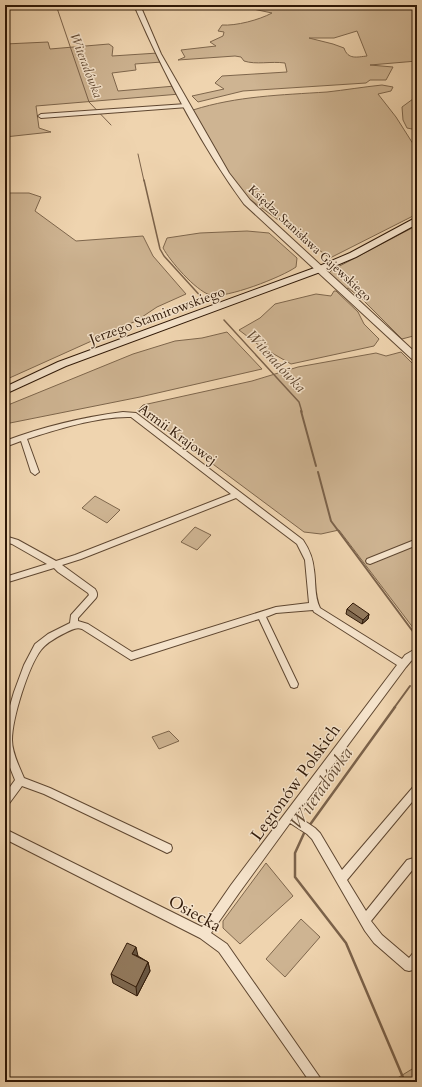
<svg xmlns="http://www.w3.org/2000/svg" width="422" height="1087" font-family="Cardo,serif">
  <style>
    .green { fill: #ceb492; stroke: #7e664c; fill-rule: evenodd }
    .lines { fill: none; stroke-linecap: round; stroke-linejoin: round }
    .stream-far3 { stroke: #7b624a; stroke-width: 1 }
    .stream-far2 { stroke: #7b624a; stroke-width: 1.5 }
    .stream-far1 { stroke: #7b624a; stroke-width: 2 }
    .stream { stroke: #7b624a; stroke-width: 2.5 }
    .minor-casing { stroke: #5f4731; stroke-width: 2 }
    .tertiary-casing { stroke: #5f4731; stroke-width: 2 }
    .secondary-casing { stroke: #2f1807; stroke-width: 2 }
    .minor { fill: #f5e3cb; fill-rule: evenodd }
    .tertiary { fill: #f5e3cb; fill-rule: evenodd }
    .secondary { fill: #f5e3cb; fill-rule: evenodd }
    .wall { fill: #7e6951; stroke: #2f1807 }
    .shaded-wall { fill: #675542; stroke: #2f1807 }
    .building { fill: #937a5e; stroke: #2f1807 }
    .labels { text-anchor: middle; stroke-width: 3; stroke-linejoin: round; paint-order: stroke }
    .far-street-label { font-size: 12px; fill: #2f1807; stroke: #f5e3cb }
    .far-water-label { font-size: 13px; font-style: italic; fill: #624a33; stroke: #f5e3cb }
    .street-label { font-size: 14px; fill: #2f1807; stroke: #f5e3cb }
    .water-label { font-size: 15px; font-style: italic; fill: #624a33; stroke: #f5e3cb }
    .near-street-label { font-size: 17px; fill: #2f1807; stroke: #f5e3cb }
    .near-water-label { font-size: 18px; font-style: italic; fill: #624a33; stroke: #f5e3cb }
  </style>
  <rect width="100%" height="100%" fill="#efd4af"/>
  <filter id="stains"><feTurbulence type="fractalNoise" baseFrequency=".005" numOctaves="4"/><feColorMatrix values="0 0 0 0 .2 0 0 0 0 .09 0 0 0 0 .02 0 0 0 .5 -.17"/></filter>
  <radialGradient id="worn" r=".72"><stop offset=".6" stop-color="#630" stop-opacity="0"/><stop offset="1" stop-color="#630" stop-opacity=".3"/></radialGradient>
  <!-- green -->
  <path class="green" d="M234,5h183v56l-47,4 23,2 -7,13h-16l-4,3 -123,8 -45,11 -6,-6 32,-7 -9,-6 7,-7 65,-4 -2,-9c-14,-2 -29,2 -41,-2l-3,-4 -6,-1 -57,4 7,-3 -4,-7 35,-4 -6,-4 13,-6 1,-4 -6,-1 4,-6c14,1 37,-5 50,-12zM357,31l10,25c-10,1 -19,4 -23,-8l-11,-4 -24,-6h25z
    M48,42l2,7 59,-5 4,3 -1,9 46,-3 4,9 -27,2 1,6 -24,3 6,18 57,-5 5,8 -144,12 3,22 12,4 -46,5v-93z
    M382,85l11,2 -2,4 -13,3 18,23 21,33v64l-87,44 -90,-66 -47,-82c44,-14 88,-15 134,-18 18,-2 36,-5 55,-7z
    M417,96v34l-10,-2 -4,-8 -1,-13z
    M5,187l3,6h21l12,4 -6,14 41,30 67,-5 10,20 33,38 -29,13 -21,14 -131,59z
    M412,228l5,2v105l-15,4 -41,-41 -13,-10 -2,1 -17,-16 3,-3z
    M247,231l22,2 28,25 -1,9c-14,10 -70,32 -86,28 -15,-5 -40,-34 -47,-47l4,-10 33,-5z
    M334,291h2l22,21 6,12 15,15 -5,7 -83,18 -31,-18 -21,-16 21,-12 15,-14 41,-10 15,2z
    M227,332l35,37 -122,28 -135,27v-17l3,-2 125,-51 42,-13 27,-3z
    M401,352l16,16v265l-78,-103 -18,4 -17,-2 -165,-123 4,-4 109,-24 46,-14 78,-14 10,3z
    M95,496l25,14 -13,13 -25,-15z
    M195,527l16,8 -14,15 -16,-8z
    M169,731l10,10 -20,8 -7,-12z
    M266,863l27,33 -53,48 -17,-16v-7z
    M301,919l19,18 -35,40 -19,-18z
    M417,1066v16h-26z"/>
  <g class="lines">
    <!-- stream-far3 -->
    <path class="stream-far3" d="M56,5l33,97 22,23
      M138,154l6,27"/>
    <!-- stream-far2 -->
    <path class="stream-far2" d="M144,180l16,69 4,7 40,44
      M224,320l75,82 3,10"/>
    <!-- stream-far1 -->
    <path class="stream-far1" d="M301,411l15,55
      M318,472l13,49 86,116
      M415,680l2,-3
      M394,708l16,-22"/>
    <!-- stream -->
    <path class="stream" d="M309,826l86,-119
      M305,831l-10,22v24l51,66 59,139"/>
    <!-- minor casing -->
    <g class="minor-casing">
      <path id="minor" d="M186,104l3,2 -1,1 -147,11 -3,-2 3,-2z
        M123,412l13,1 167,127c6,9 10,18 11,30 2,12 0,26 6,38l82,51 3,-4 12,-7v9l-6,4 -5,6 -110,148 19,13 5,5 22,37 72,-84 3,-1v11l-70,84 19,31 41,-51 10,-3v10l-3,1 -43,53 11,14 27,23 4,-5 4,-1v13l-4,5 -4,1 -4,-1 -31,-27 -9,-12 -53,-92 -5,-5 -17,-11 -51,70 -28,40 16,11 96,138h-13l-91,-130 -19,-14 -195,-99v-10l197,98 29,-42 166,-220 -83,-53 -1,-2 -37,3 -10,4 32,67 -1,3 -3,1 -3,-1 -32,-68 -128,41 -49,-31c-6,-2 -11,1 -17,4 -8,4 -19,10 -24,17 -13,17 -29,69 -29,90 0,13 7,26 12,38l26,10 121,57 1,3 -1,3 -4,2 -4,-2 -119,-57 -22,-8 -14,19 -3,2v-13l10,-14 -10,-25v-32l9,-31 10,-27 11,-21 13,-10 22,-11 1,-8 18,-20 -1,-2 -30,-21 -4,-4 -49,15v-6l42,-13 -35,-20 -7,-2v-6l13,4 38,21 19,-6 156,-61 -100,-77c-31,-1 -73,12 -104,22l12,33 -4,3 -4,-3 -10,-31 -16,6v-6c37,-14 78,-24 118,-29zM236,498l61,46 8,16 4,43 -33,4 -144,45 -44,-28 -10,-3v-3l18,-20c2,-3 1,-6 -1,-9l-33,-24 19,-6z
        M417,539v6l-47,19 -3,-1 -1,-2 1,-2z"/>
    </g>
    <!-- tertiary casing -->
    <g class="tertiary-casing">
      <path id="tertiary" d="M134,5h6l21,49 68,119 21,27 167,154v8l-3,-1 -170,-157c-43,-59 -81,-132 -110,-199z"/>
    </g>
    <!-- secondary casing -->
    <g class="secondary-casing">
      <path id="secondary" d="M417,217v7l-61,33 -33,14 -257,95 -61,28v-7l53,-25 259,-95 33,-14z"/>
    </g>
    <!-- minor -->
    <use href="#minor" class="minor"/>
    <!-- tertiary -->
    <use href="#tertiary" class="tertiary"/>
    <!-- secondary -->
    <use href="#secondary" class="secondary"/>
  </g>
  <!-- wall -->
  <path class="wall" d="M347,609l22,5 -1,5 -6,5 -16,-10z
    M138,956l10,6 2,9 -13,25 -24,-13 -2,-9z"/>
  <!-- shaded-wall -->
  <path class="shaded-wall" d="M369,614l-1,5 -6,5 1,-4z
    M136,947l2,9 -6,-2z
    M148,962l2,9 -13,25 -1,-9z"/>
  <!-- building -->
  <path class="building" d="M353,603l16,11 -6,6 -16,-11z
    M127,943l9,4 -4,7 16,8 -12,25 -25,-13z"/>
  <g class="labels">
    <!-- far-street labels -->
    <g class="far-street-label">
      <text transform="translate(310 243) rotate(43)" y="4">Księdza Stanisława Gajewskiego</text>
    </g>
    <!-- far-water labels -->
    <g class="far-water-label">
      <text transform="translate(87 65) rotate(69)" y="5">Witeradówka</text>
    </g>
    <!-- street labels -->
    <g class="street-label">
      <text transform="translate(157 315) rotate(-20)" y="5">Jerzego Stamirowskiego</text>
      <text transform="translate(178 434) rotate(36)" y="5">Armii Krajowej</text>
    </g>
    <!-- water labels -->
    <g class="water-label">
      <text transform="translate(276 361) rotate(47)" y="5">Witeradówka</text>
    </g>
    <!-- near-street labels -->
    <g class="near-street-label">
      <text transform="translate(295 782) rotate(-54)" y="6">Legionów Polskich</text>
      <text transform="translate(195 913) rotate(29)" y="6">Osiecka</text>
    </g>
    <!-- near-water labels -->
    <g class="near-water-label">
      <text transform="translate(321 788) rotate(-55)" y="6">Witeradówka</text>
    </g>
  </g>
  <!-- margin -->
  <rect width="422" height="1087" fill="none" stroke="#efd4af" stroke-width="20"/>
  <rect x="6" y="6" width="410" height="1075" fill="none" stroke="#2f1807" stroke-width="2"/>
  <rect x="10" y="10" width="402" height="1067" fill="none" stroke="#2f1807"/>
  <rect width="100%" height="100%" filter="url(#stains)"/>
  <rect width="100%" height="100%" fill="url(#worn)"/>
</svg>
